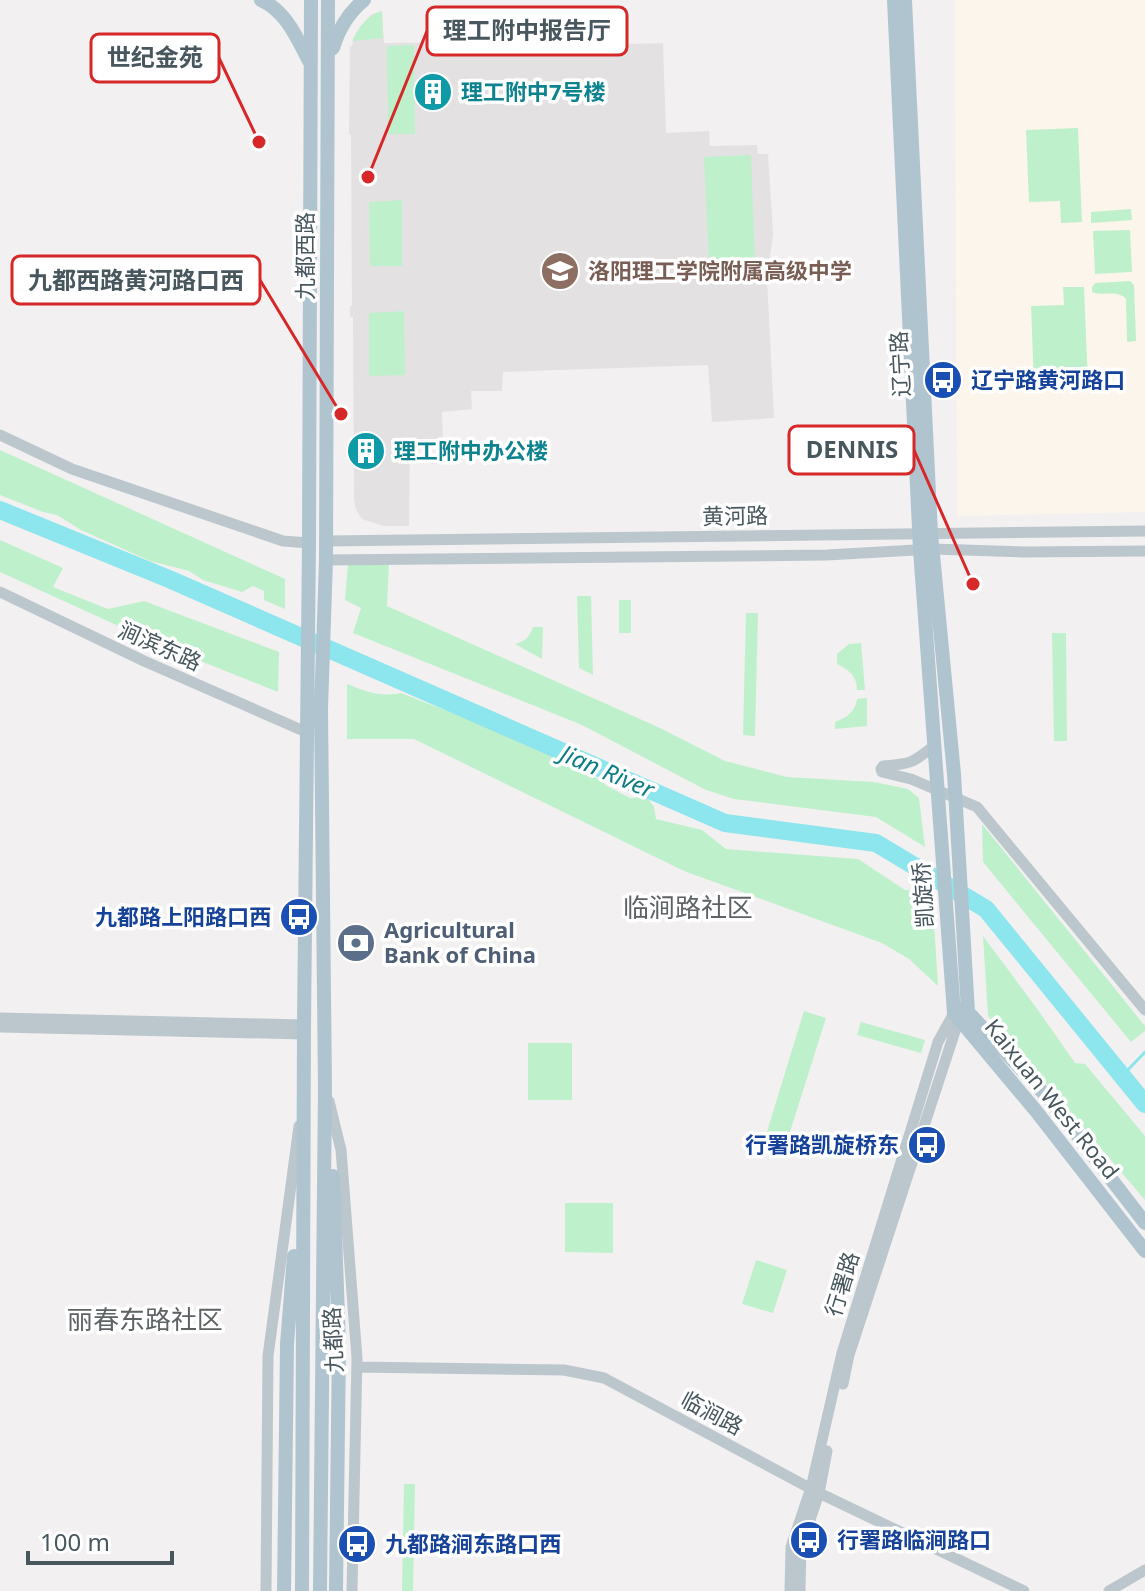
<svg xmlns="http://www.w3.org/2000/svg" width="1145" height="1591" font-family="'Noto Sans','Noto Sans SC',sans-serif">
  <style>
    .commercial { fill: #fcf5eb }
    .education { fill: #e4e1e3 }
    .green { fill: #bff0cc }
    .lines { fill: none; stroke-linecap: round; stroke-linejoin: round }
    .stream { stroke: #8de5ed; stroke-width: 3 }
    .river { stroke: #8de5ed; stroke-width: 18 }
    .minor { stroke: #bcc7cd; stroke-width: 11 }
    .major { stroke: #b0c4cf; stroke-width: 14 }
    .labels { text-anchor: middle; stroke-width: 7; stroke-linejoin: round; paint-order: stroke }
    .culture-label { font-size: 22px; font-weight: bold; fill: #0d838f; stroke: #fff; text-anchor: start }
    .street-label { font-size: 22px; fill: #48575e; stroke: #fff }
    .education-label { font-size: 22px; font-weight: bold; fill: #785e54; stroke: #fff; text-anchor: start }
    .transit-label { font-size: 22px; font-weight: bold; fill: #164399; stroke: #fff; text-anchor: start }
    .service-label { font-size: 22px; font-weight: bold; fill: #4e5e75; stroke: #fff; text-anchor: start }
    .water-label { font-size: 24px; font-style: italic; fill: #0d7d86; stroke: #fff }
    .quarter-label { font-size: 26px; fill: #5d6265; stroke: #fff }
    .leader { fill: none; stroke: #d62828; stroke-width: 3 }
    .callout-dot { fill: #d62828; stroke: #fff; stroke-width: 3 }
    .callout { fill: #fff; stroke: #d62828; stroke-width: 3 }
    .callout-label { font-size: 24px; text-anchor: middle; font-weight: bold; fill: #48575e }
  </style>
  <rect width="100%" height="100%" fill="#f3f0f1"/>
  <!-- commercial -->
  <path class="commercial" d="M955,0h190v512l-188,4z"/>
  <!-- education -->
  <path class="education" d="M382,11l2,32 152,-2 1,5h18l108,-3 3,90 43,-2 1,15 47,-1 1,9h10l5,80 -6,44 7,140 -62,4 -4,-57 -205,7 -1,19h-31l1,18 -30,3 1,27h-33l-1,87h-26l-21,-7 -6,-9 -2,-10 -1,-183h-3v-11h2l-1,-171 -2,-1 1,-88h2l2,-9 12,-17 6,-6z"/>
  <!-- green -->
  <path class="green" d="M382,11l1,27 -31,3c6,-13 15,-26 30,-30z
    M414,45l1,89h-27l-1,-88z
    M1078,128l4,94 -21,1 -1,-22 -31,1 -3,-72z
    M751,155l4,106 -46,2 -5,-106z
    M402,200v66h-32l-1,-64z
    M1131,209l1,11 -41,3v-11z
    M1130,230l2,42 -37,2 -2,-43z
    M1130,281l4,4 2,56 -9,1 -1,-43c-10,-10 -22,-2 -34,-7v-5l3,-4z
    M1063,287h21l4,96 -54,2 -3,-79 33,-1z
    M404,311l1,64 -36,1v-63z
    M0,450l285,129v30l-21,-9v-9l-11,-5 -11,6 -39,-12 -14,-9 -39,-10 -69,-31 -24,-15 -14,-3 -43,-17z
    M0,540l63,28 -10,19 55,22 36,-8 135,51 -1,40 -122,-49 -156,-71z
    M389,563l-2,43 273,122 65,33 62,16 87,5 34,7 11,9 6,49 -49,-30 -142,-18 -28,-9 -124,-65 -229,-92 8,-25 -16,-8 3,-36z
    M577,596h14l2,79 -14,-7z
    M619,600h12v33h-12z
    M746,613h12l-3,123 -12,-1z
    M533,627h10l-1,32 -27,-15c11,-3 14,-7 18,-17z
    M1052,633h14l1,108h-13z
    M861,643l4,47h-8c0,-14 -8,-20 -20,-26v-10l12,-10z
    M347,684c21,8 32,13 54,9l172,67 34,26 23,12 17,-1 7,10 2,12 46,11 24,19 132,10 47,31 27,1 6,95 -29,-27 -27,-16 -198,-72 -270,-132h-67z
    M867,698v28l-32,3v-7c11,-4 21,-11 22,-23z
    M982,824l163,202v5l-14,11 -148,-180z
    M983,936l55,74 37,53 10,1 60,72v64l-157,-184z
    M804,1011l22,7 -44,139 -14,-13 -3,-6z
    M861,1022l64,18 -4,13 -64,-18z
    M528,1043h44v57h-44z
    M565,1203h48v50l-48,-1z
    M756,1260l31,10 -14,43 -31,-9z
    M404,1484h11l-2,107h-11z"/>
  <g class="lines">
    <!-- stream -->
    <path class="stream" d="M1122,1076l23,-24"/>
    <!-- river -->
    <path class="river" d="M0,510l169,69 556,244 151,20 110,66 159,195"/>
    <!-- minor -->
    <path class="minor" d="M0,435l72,34 211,72 26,2
      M326,541l819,-10
      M326,560l501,-5 106,-6 91,3 121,-1
      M0,592l144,69 162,71
      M935,745c-22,18 -24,19 -52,21l-2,3 1,3 29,7 66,28 168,203
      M0,1018l304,7
      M0,1027l304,7
      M329,1101l12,49 16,208 -5,233
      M357,1367l207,3 40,8 215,115 205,98
      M843,1384l6,-29 110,-336 3,-2
      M266,1591l2,-235 31,-230
      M790,1591l1,-44 20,-59 31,-135 96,-311 16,-29 6,-5
      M800,1591l1,-44 18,-54 8,-42
      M1109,1591l36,-21"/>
    <!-- major -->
    <path class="major" d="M261,0c25,11 36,38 48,61
      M894,0l26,550 34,463 82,98 109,140
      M905,0l26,534 23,240 14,238 82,88 95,123
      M333,48c6,-20 15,-35 31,-48
      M333,1176l6,169 -3,246
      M284,1591l3,-247 7,-88
      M302,1591l2,-566 5,-482 2,-543
      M320,1591l5,-503 -4,-379 5,-149 2,-560"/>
  </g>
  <!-- icons -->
  <defs>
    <g id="building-disc" transform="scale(2)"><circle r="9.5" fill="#0f9aa8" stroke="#fff"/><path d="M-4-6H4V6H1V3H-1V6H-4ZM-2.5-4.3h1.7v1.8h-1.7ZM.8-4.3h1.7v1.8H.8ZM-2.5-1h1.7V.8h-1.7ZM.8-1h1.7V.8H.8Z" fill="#fff"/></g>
    <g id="school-disc" transform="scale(2)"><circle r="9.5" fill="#8d6e63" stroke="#fff"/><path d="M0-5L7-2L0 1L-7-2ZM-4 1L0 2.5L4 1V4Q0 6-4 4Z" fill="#fff"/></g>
    <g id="bus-disc" transform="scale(2)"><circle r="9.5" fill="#1a4fb4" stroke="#fff"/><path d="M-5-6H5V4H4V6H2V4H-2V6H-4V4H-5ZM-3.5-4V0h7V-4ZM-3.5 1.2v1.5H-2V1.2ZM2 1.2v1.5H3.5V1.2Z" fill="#fff"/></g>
    <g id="bank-disc" transform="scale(2)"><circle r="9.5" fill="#5c6f8a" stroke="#fff"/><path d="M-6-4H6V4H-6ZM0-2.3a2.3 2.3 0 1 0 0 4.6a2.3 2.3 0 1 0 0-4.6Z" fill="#fff"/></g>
  </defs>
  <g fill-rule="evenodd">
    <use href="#building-disc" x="433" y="92"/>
    <use href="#school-disc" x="560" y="271"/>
    <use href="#bus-disc" x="943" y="380"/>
    <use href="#building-disc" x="366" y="451"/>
    <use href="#bus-disc" x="299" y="917"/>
    <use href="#bank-disc" x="356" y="943"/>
    <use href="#bus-disc" x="927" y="1145"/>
    <use href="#bus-disc" x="809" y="1540"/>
    <use href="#bus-disc" x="357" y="1544"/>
  </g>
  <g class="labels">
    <!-- culture labels -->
    <g class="culture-label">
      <text x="461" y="100">理工附中7号楼</text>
      <text x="394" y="459">理工附中办公楼</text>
    </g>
    <!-- street labels -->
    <g class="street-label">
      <text transform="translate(305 256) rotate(-90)" y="8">九都西路</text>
      <text transform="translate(900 364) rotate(-93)" y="8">辽宁路</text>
      <text transform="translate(735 516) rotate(-1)" y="8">黄河路</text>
      <text transform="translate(160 646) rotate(24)" y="8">涧滨东路</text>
      <text transform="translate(923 895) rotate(-94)" y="8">凯旋桥</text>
      <text transform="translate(1052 1099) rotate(51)" y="8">Kaixuan West Road</text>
      <text transform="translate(842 1284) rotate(-73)" y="8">行署路</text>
      <text transform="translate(333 1340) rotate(-93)" y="8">九都路</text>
      <text transform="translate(712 1413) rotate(28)" y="8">临涧路</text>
    </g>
    <!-- education labels -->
    <g class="education-label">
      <text x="588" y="279">洛阳理工学院附属高级中学</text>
    </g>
    <!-- transit labels -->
    <g class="transit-label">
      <text x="971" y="388">辽宁路黄河路口</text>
      <text x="271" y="925" text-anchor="end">九都路上阳路口西</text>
      <text x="899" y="1153" text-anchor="end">行署路凯旋桥东</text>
      <text x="837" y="1548">行署路临涧路口</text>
      <text x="385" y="1552">九都路涧东路口西</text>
    </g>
    <!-- service labels -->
    <g class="service-label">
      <text x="384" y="938">Agricultural<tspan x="384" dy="25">Bank of China</tspan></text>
    </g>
    <!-- water labels -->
    <g class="water-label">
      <text transform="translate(607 772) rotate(23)" y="8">Jian River</text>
    </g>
    <!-- quarter labels -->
    <g class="quarter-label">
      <text x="688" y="917">临涧路社区</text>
      <text x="145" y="1329">丽春东路社区</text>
    </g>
  </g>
  <!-- callouts -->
  <path class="leader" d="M368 177L427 31M259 142L219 58M341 414L260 280M973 584L914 450"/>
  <g class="callout-dot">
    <circle cx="368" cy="177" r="8"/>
    <circle cx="259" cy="142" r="8"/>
    <circle cx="341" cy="414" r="8"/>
    <circle cx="973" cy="584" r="8"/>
  </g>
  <g class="callout">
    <rect x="427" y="7" width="200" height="48" rx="8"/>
    <rect x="91" y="34" width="128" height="48" rx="8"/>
    <rect x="12" y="256" width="248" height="48" rx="8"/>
    <rect x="789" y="426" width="125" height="48" rx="8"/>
  </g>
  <g class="callout-label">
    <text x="527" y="39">理工附中报告厅</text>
    <text x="155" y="66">世纪金苑</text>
    <text x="136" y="289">九都西路黄河路口西</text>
    <text x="852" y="458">DENNIS</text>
  </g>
  <!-- scale -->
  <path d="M28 1551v12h144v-12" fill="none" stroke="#48575e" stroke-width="4"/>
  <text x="40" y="1551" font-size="24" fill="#48575e" stroke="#ffffff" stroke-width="6" paint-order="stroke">100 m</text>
</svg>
